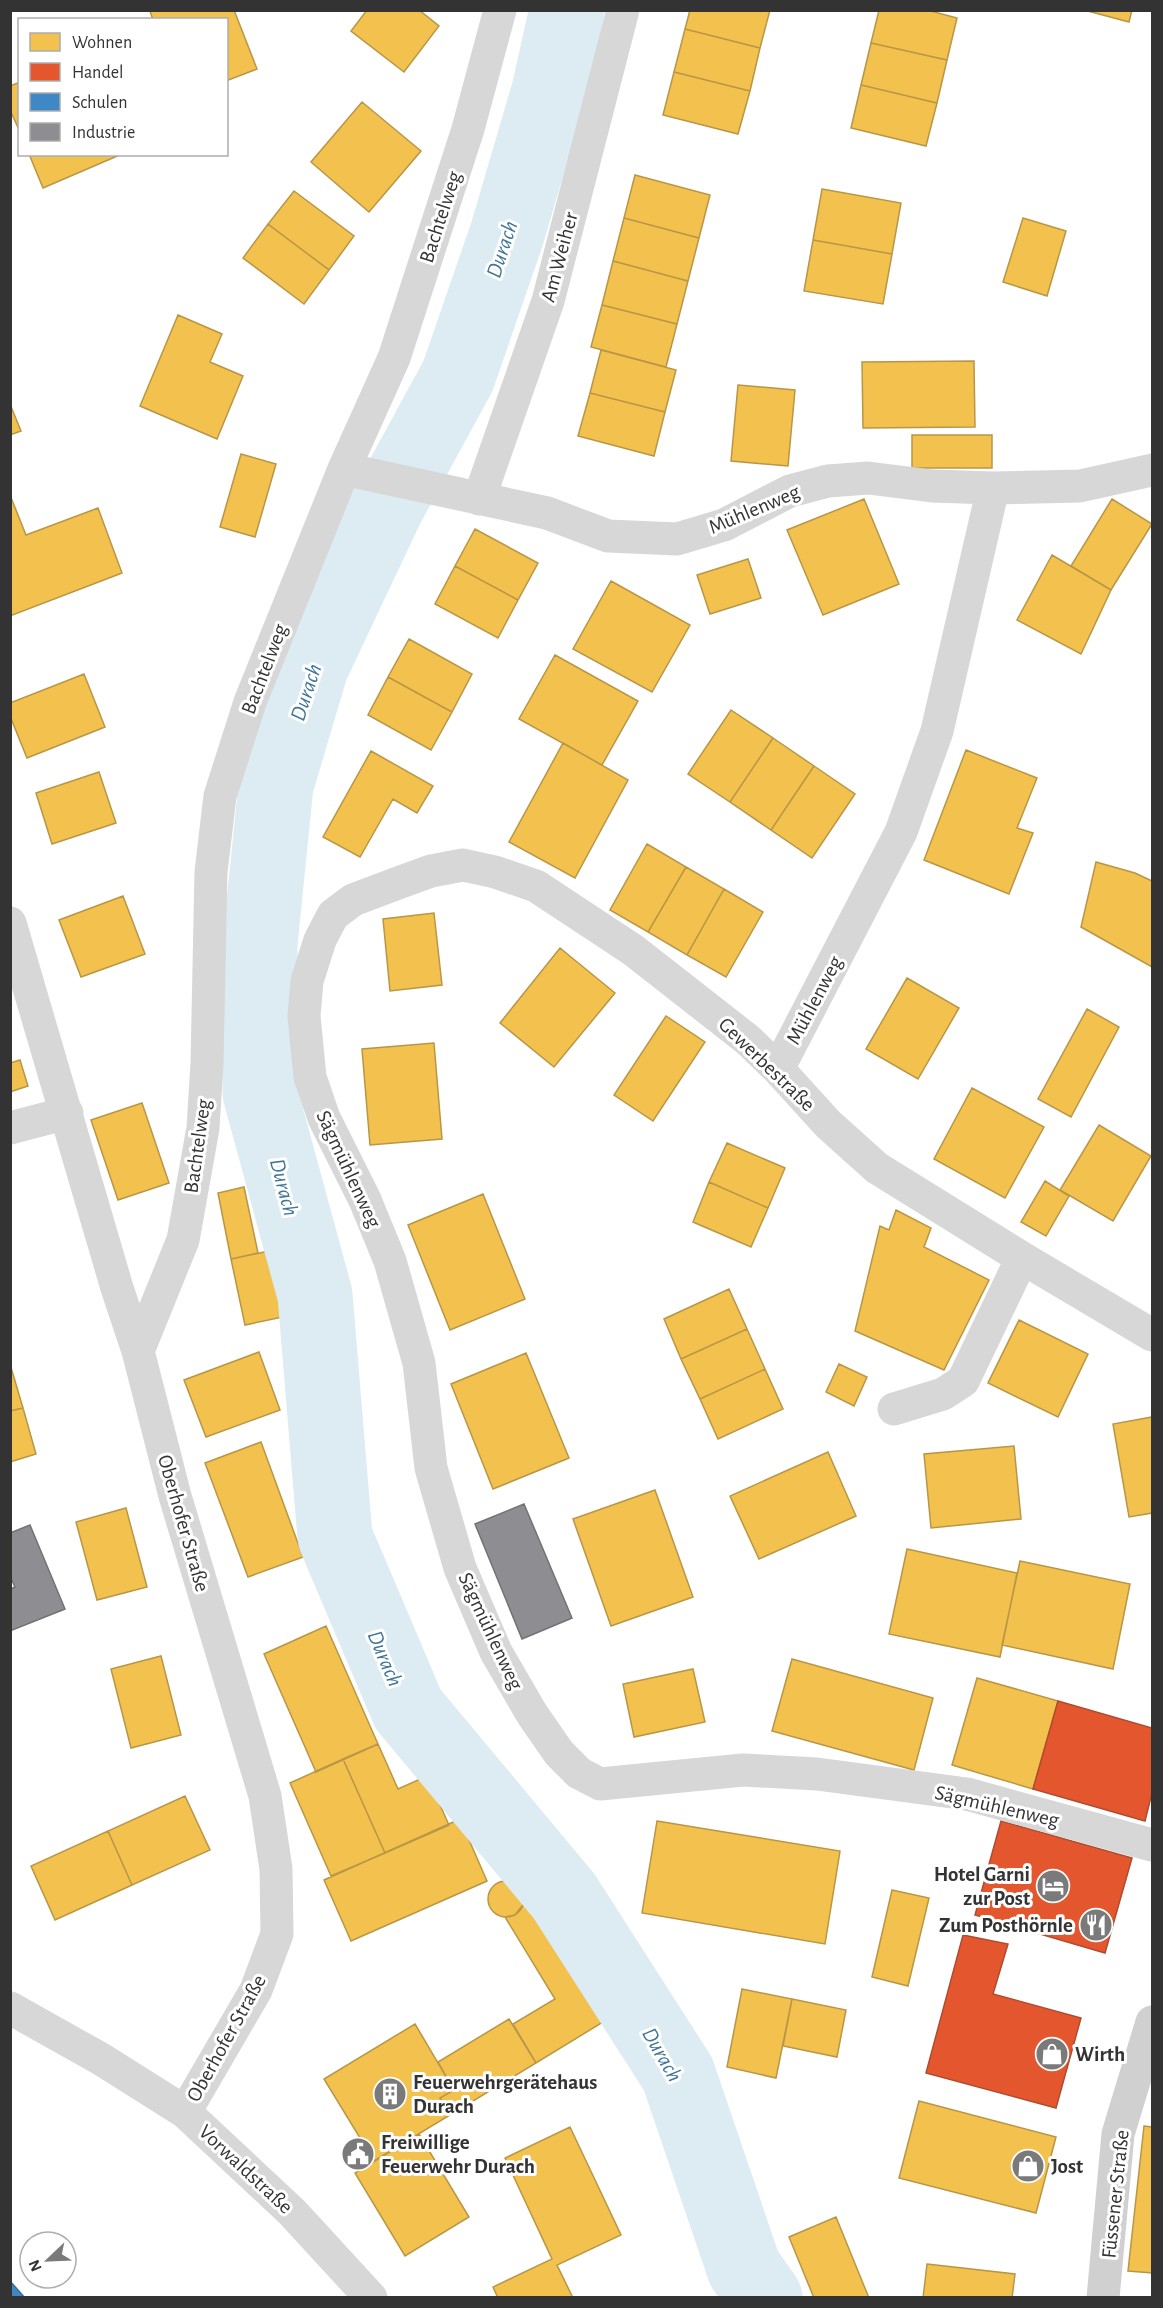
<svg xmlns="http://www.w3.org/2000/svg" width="1163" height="2308" font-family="'Alegreya Sans',sans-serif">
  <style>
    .homes { fill: #f2c14e; stroke: #b99646; stroke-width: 1.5 }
    .shops { fill: #e4572e; stroke: #af4c30; stroke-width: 1.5 }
    .schools { fill: #3f88c5; stroke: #3b6e99; stroke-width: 1.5 }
    .industry { fill: #8d8d92; stroke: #727276; stroke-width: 1.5 }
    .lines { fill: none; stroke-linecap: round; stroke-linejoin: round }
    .river { stroke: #ddebf3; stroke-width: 75 }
    .street { stroke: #d7d7d7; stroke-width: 33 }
    .secondary { stroke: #d0d0d0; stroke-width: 33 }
    .labels { text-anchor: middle; stroke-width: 6; stroke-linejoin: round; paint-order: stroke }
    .street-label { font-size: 21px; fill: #333; stroke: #fff }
    .poi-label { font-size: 21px; font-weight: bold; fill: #333; stroke: #fff; text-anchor: start }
    .water-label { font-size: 22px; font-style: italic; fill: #3f7597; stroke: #fff }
  </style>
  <rect width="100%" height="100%" fill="#fff"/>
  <!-- homes -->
  <path class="homes" d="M234,10l23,59 -31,12v-61h-73l-3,-9z
    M367,10h52l20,16 -35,46 -53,-41z
    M690,10h80l-10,38 -75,-19z
    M879,10h48l30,8 -10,42 -76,-17z
    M1084,10h48l-3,12z
    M685,29l75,19 -10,43 -76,-19z
    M871,43l76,17 -10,43 -76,-18z
    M674,72l76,19 -12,43 -75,-19z
    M20,82v50l-10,-22v-24z
    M861,85l76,18 -11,43 -75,-18z
    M362,102l59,49 -52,61 -58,-50z
    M29,154h93l-79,34z
    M635,175l75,20 -11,43 -75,-20z
    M822,189l79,14 -9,51 -79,-14z
    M294,191l60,45 -25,34 -61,-46z
    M624,218l75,20 -11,43 -75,-20z
    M1023,218l43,13 -19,65 -44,-14z
    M268,224l61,46 -25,34 -61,-46z
    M813,240l79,14 -9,50 -79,-13z
    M613,261l75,20 -11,43 -75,-19z
    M602,305l75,19 -11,43 -75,-20z
    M178,315l44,19 -12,28 33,14 -26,63 -77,-33z
    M601,350l75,20 -11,42 -75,-19z
    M974,361l1,66 -112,1 -1,-66z
    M738,385l57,5 -7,76 -57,-5z
    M590,393l75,19 -11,44 -76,-20z
    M10,404l11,27 -11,4z
    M912,435h80v33h-80z
    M241,454l35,10 -21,73 -35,-10z
    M10,495l16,40 72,-27 24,65 -112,43z
    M864,499l35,85 -76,31 -36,-85z
    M1112,499l40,25 -41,66 -40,-24z
    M475,529l63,34 -20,37 -63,-34z
    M1052,555l59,35 -30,64 -64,-34z
    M748,559l13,39 -51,16 -13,-39z
    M455,566l63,34 -20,38 -63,-34z
    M611,581l79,44 -38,67 -79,-43z
    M409,639l63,35 -20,38 -64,-35z
    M555,655l83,46 -36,64 -83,-46z
    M84,674l21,53 -78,31 -17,-42v-13z
    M388,677l64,35 -21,38 -63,-35z
    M731,710l42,28 -43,64 -42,-28z
    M773,738l41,28 -43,64 -41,-28z
    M563,743l65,37 -53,98 -66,-36z
    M966,750l71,28 -20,50 16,5 -24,61 -85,-34z
    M371,751l62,35 -16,27 -24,-14 -33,58 -37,-20z
    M814,766l41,28 -43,64 -41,-28z
    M99,772l17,51 -64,21 -16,-51z
    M647,844l39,23 -38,65 -38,-22z
    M1096,862l39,11 17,8v86l-71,-40z
    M686,867l38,22 -37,66 -39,-23z
    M724,889l39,23 -37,65 -39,-22z
    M123,896l22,58 -64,23 -22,-57z
    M434,913l8,72 -52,6 -7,-72z
    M560,948l55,45 -61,74 -54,-44z
    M907,978l52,30 -41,71 -52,-30z
    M1087,1009l32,18 -48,90 -33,-18z
    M666,1016l39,26 -52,79 -39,-26z
    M434,1043l8,96 -72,6 -8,-96z
    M20,1060l8,26 -18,6v-29z
    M972,1088l72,39 -39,71 -71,-39z
    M142,1103l27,80 -51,17 -27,-80z
    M1099,1125l52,31 -38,65 -53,-31z
    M727,1143l58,25 -17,40 -59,-26z
    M1045,1181l24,15 -23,40 -25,-14z
    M709,1182l59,26 -17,39 -58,-25z
    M244,1187l14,66 -27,6 -13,-66z
    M483,1194l42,105 -75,31 -42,-105z
    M896,1210l35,18 -7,19 65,33 -45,90 -89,-39 25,-105 9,4z
    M269,1251l14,66 -38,8 -14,-66z
    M729,1289l18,40 -66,30 -17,-40z
    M1019,1320l69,34 -30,63 -70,-34z
    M747,1329l18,40 -65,30 -19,-40z
    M259,1352l21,58 -74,27 -22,-57z
    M526,1353l43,105 -76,31 -42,-105z
    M10,1364l13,44 -13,3z
    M839,1364l28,13 -13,29 -28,-14z
    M765,1369l18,40 -65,30 -18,-40z
    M23,1408l13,46 -26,8v-51z
    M1152,1417v96l-23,4 -16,-93z
    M261,1442l42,115 -55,20 -43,-114z
    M1014,1446l7,73 -90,9 -7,-74z
    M828,1452l28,64 -97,43 -29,-63z
    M655,1490l38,107 -82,29 -38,-107z
    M126,1508l21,79 -50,13 -21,-78z
    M907,1549l110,24 -17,84 -111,-23z
    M1020,1561l110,23 -17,85 -111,-24z
    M326,1626l52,118 -62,28 -52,-118z
    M161,1656l20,79 -50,13 -20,-79z
    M792,1659l141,39 -19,72 -142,-39z
    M693,1669l12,53 -71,15 -11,-53z
    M977,1678l81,23 -25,88 -81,-24z
    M378,1744l20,45 29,-13 22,49 -64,28 -42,-94z
    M343,1759l42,94 -54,23 -41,-93z
    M185,1796l25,54 -78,35 -24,-54z
    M460,1819l27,62 -136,60 -27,-61z
    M657,1821l183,30 -15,93 -183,-31z
    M108,1831l24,54 -77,35 -24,-54z
    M488 1899a18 18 0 1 1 36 0a18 18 0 1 1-36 0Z
    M892,1890l37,8 -21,88 -36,-9z
    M531,1901l72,121 -67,41 -23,-39 42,-25 -50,-82 10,-2 7,-9z
    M742,1989l50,10 -16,79 -49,-11z
    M792,1999l54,11 -9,47 -54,-11z
    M509,2019l27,44 -86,52 -10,-17 14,-8 -16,-28z
    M415,2024l39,66 -14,8 10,17 -76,46 -50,-82z
    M919,2101l137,36 -20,76 -137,-35z
    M1144,2126l8,1v146l-24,-2z
    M570,2127l51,108 -64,30 16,33h-75l-5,-11 59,-28 -47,-101z
    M419,2134l50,83 -64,39 -50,-83z
    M836,2217l33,81h-55l-25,-61z
    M927,2264l88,10 -3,24h-89z"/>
  <!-- shops -->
  <path class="shops" d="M1058,1701l94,27v65l-7,28 -112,-32z
    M1001,1821l131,37 -27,95 -130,-38z
    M963,1935l45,9 -15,50 88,24 -25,90 -130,-35z"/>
  <!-- schools -->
  <path class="schools" d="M10,2281l15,17h-15z"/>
  <!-- industry -->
  <path class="industry" d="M524,1504l48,114 -50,21 -47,-115z
    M30,1525l35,84 -55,22v-42l5,-2 -5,-11v-43z"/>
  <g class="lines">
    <!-- river -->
    <path class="river" d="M567,10l-18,81 -42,143 -49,142 -72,132 -75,159 -35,118 -16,158v150l55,202 20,242 73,172 156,187 114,178 66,194 21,30"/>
    <!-- street -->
    <path class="street" d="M344,469l203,44 61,23 69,3 47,-14 66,-34 38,-10 40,-3 64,8 61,2 87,-2 72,-16
      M479,499l69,-198 75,-291
      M10,923l107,365 21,63 37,145 90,300 11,73 1,65 -21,56 -71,122
      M778,1069l123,-237 36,-101 56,-243
      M10,1128l57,-15
      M1152,1335l-130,-77 -145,-90 -49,-44 -50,-55 -30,-29 -115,-90 -97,-64 -41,-14 -32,-7 -32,6 -33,12 -45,17 -20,15 -13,25 -13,41 -3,35 6,61 14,41 41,82 25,61 29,102 12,105 29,100 36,84 36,62 27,39 20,20 21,11 143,-14 74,4 150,20 185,51
      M138,1351l45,-111 20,-112 4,-65 4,-191 9,-76 30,-94 94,-233 50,-111 74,-229 32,-119
      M894,1409l49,-15 20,-13 59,-123
      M10,2008l91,51 84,53 107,100 79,86"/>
    <!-- secondary -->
    <path class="secondary" d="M1103,2298l15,-164 34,-112"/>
  </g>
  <!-- icons -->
  <defs>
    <g id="hotel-disc" transform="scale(1.725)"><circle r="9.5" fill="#7a7a7a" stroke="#fff"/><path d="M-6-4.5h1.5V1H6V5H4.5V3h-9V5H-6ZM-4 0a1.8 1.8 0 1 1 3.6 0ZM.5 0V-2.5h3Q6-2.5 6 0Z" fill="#fff"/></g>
    <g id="restaurant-disc" transform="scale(1.725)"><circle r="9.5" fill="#7a7a7a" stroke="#fff"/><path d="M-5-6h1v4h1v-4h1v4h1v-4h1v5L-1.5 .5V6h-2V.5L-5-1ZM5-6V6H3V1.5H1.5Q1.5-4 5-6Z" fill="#fff"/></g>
    <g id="shop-disc" transform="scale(1.725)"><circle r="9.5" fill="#7a7a7a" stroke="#fff"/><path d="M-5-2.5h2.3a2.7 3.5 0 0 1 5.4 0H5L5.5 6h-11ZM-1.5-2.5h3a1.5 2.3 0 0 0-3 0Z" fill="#fff"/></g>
    <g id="building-disc" transform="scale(1.725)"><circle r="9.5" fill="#7a7a7a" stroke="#fff"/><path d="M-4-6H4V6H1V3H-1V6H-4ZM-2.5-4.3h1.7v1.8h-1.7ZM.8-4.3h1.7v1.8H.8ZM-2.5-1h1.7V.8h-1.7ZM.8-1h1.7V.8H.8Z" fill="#fff"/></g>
    <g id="civic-disc" transform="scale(1.725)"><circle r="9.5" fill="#7a7a7a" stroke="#fff"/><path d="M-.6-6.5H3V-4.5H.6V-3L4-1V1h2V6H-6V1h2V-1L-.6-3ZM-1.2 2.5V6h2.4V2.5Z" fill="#fff"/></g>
  </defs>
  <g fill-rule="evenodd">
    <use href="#hotel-disc" x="1053" y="1886"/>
    <use href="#restaurant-disc" x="1096" y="1925"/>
    <use href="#shop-disc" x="1052" y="2054"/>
    <use href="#building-disc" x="390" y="2094"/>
    <use href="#civic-disc" x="358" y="2154"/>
    <use href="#shop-disc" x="1028" y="2166"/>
  </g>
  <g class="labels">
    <!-- street labels -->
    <g class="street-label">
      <text transform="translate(440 217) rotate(-72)" y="7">Bachtelweg</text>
      <text transform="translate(559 257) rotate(-75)" y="7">Am Weiher</text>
      <text transform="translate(754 509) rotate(-23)" y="7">Mühlenweg</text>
      <text transform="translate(264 669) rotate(-69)" y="7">Bachtelweg</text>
      <text transform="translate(814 1000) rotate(-62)" y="7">Mühlenweg</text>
      <text transform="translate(767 1064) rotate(44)" y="7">Gewerbestraße</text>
      <text transform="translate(197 1146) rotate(-82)" y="7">Bachtelweg</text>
      <text transform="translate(349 1169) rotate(65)" y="7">Sägmühlenweg</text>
      <text transform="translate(184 1523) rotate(74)" y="7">Oberhofer Straße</text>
      <text transform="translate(491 1631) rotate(65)" y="7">Sägmühlenweg</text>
      <text transform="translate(997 1806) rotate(13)" y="7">Sägmühlenweg</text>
      <text transform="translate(226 2038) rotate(-61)" y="7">Oberhofer Straße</text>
      <text transform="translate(246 2169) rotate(43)" y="7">Vorwaldstraße</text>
      <text transform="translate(1115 2194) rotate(-84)" y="7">Füssener Straße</text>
    </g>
    <!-- poi labels -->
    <g class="poi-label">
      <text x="1030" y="1881" text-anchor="end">Hotel Garni<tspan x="1030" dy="24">zur Post</tspan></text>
      <text x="1073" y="1932" text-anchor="end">Zum Posthörnle</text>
      <text x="1075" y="2061">Wirth</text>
      <text x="413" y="2089">Feuerwehrgerätehaus<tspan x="413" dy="24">Durach</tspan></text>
      <text x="381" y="2149">Freiwillige<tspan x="381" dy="24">Feuerwehr Durach</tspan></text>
      <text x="1051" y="2173">Jost</text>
    </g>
    <!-- water labels -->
    <g class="water-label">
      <text transform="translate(501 249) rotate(-72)" y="8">Durach</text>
      <text transform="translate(305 692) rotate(-72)" y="8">Durach</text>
      <text transform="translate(285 1187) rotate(75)" y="8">Durach</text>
      <text transform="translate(386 1658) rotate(67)" y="8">Durach</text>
      <text transform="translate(663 2054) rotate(60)" y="8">Durach</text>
    </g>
  </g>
  <!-- border -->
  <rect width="1163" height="2308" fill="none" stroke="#333333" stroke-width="24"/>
  <!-- legend -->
  <rect x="18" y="18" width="210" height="138" fill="#ffffff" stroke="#adadad" stroke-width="1.5"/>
  <rect x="30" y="33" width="30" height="18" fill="#f2c14e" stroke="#adadad" stroke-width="1.5"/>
  <text x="72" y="48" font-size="18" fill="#333333">Wohnen</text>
  <rect x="30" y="63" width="30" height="18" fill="#e4572e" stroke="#adadad" stroke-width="1.5"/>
  <text x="72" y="78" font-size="18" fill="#333333">Handel</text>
  <rect x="30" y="93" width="30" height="18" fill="#3f88c5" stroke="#adadad" stroke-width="1.5"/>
  <text x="72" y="108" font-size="18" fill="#333333">Schulen</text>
  <rect x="30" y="123" width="30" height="18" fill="#8d8d92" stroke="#adadad" stroke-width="1.5"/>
  <text x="72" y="138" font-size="18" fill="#333333">Industrie</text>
  <!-- north arrow -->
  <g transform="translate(48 2260) rotate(247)"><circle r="28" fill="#ffffff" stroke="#adadad" stroke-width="1.5"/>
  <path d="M0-4.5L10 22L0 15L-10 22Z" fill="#7a7a7a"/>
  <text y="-9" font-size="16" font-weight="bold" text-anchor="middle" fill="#333333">N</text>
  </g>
</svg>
